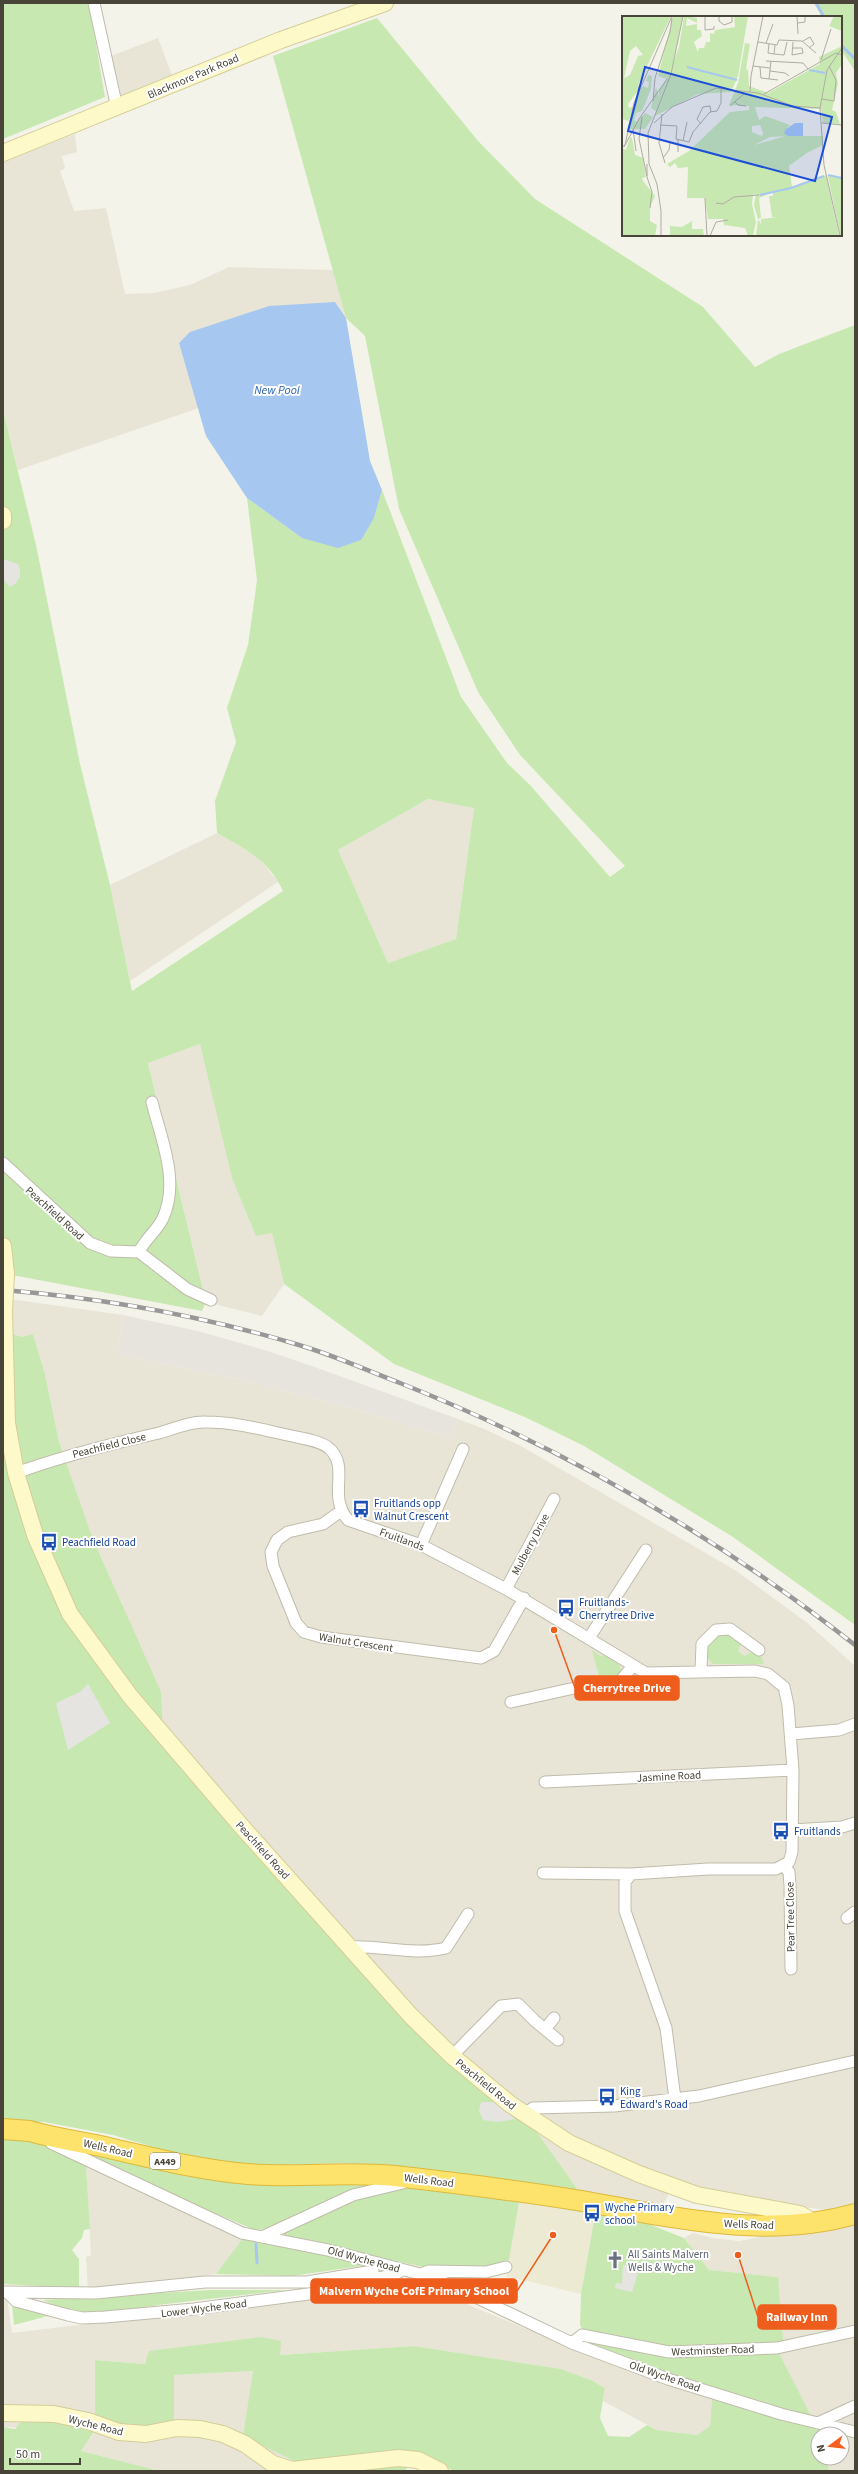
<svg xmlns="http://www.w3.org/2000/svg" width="858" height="2474" font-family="'Source Sans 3',sans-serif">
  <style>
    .residential { fill: #e8e5d7 }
    .industrial { fill: #e7e4dd }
    .education { fill: #edead3 }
    .green { fill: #c8e8b2; fill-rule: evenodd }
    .parking { fill: #e6e4e1 }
    .water { fill: #a6c7f0 }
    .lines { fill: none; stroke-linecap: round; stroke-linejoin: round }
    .stream { stroke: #a6c7f0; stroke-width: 3 }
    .street-casing { stroke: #c0bcab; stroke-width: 13 }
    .secondary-casing { stroke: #d4cd99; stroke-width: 18 }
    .highway-casing { stroke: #ddb93b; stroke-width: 22 }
    .street { stroke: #fff; stroke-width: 11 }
    .secondary { stroke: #fef9c9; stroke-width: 16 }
    .highway { stroke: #fde26c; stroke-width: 20 }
    .rail-casing { stroke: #989898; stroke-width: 4.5 }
    .rail { stroke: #fff; stroke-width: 3; stroke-dasharray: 9; stroke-linecap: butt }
    .secondary-bridge-casing { stroke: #d4cd99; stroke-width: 18; stroke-linecap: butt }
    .secondary-bridge { stroke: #fef9c9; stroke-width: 16 }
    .labels { text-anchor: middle; stroke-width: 4; stroke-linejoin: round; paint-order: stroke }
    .shield { fill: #fff; stroke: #7f7c73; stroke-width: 1 }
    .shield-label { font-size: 10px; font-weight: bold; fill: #484437 }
    .street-label { font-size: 11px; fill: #484437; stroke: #fff }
    .transit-label { font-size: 11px; fill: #164399; stroke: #fff; text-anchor: start }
    .worship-label { font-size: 11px; fill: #5b616d; stroke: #fff; text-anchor: start }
    .water-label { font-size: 12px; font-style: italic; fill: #3069b4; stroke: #fff }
    .inset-river { fill: none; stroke: #a6c7f0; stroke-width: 2 }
    .inset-road { fill: none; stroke: #afada2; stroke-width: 1 }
    .view { fill: #1d4ed8; fill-opacity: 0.15; stroke: #1d4ed8; stroke-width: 2 }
    .inset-edge { fill: none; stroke: #484437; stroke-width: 2 }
    .leader { fill: none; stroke: #ef5d1d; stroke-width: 1.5 }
    .callout-dot { fill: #ef5d1d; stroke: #fff; stroke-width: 1.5 }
    .callout { fill: #ef5d1d; stroke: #ef5d1d; stroke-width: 1.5 }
    .callout-label { font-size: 12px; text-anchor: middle; font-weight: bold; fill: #fff }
  </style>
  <rect width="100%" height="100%" fill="#f4f3e9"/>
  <!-- residential -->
  <path class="residential" d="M158,38l14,37 -53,22 -8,-41z
    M75,134l2,18 -15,4 3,12 -5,3 14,40 32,-3 19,86 29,-1 36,-8 39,-18 104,3 13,48 -11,-16 -156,41 20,65 -181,62 -15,-60v-248z
    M428,799l46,8 -18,132 -68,24 -50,-113z
    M217,833l41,24 20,25 -148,99 -20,-96z
    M200,1044l72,189 12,51 -22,32 -56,-14 -58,-239z
    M10,1299l113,16 -6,39 142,30 106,28 85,26 8,-19 24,9 39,18 214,124 71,52 49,44v537l-28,7 -65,-8 -53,-12 -34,-11 -12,27 -80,-9 -59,-83 -72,-58 -289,-321 -42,-133 -28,-63 -34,-97 -14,-68 -12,-40 -11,3 -10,-3z
    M86,2166l58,23 99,49 -27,36 -128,17 -2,-34 5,-2z
    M855,2219v252h-26l-2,-13h15v-24h-23l-42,-85 1,-72 -69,-7 -25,-32 9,-5 20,5 26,3z
    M425,2287l189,78 98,32 -2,29 -13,9 -40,-5 -54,-29 2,-13 -14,-8 -30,-11 -147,-23 -269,18 -50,-4 1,20 78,44v-49l80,-4 -11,65 51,25 -3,10h-131l-79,-20 15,-21 -93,-3v-130h4l5,36 315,-38z"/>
  <!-- industrial -->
  <path class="industrial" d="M123,1315l75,16 70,20 58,20 132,48 -8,19 -85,-26 -106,-28 -142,-30z"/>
  <!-- education -->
  <path class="education" d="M520,2197l76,12 -15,85 -75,-18z"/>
  <!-- green -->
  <path class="green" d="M3,3h86l16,94 -102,42z
    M814,3h41v68l-14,-21v-33h-19z
    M377,18l102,124 56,57 168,108 52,60 24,-13 76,-29v1300l-122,-88 -149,-91 -57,-28 -133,-54 -110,-80 -12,-51 -16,3 -24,-58 -32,-134 -52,19 58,239 -4,9 -190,-36 -9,3v-868l33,135 44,219 30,121 22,106 151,-100c-15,-32 -37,-41 -66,-58l-2,-32 21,-59 -9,-34 21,-63 9,-65 -10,-82 55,40 72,-20 8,-28 79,207 46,66 23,22 80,92 15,-11 -105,-111 -42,-63 -79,-183 -34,-173 -19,-18 -73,-262zM428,799l46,9 -18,131 -68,24 -50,-113z
    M3,1310l9,24 10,3 11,-3 12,40 14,68 34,97 68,153 2,43 186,212 175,167 59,83 -96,-19 -139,-15 -102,3 -69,-12 -64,-19 -69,-13 -41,-2z
    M723,1631l12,4 6,9 -3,7 6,5 8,-4 9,3 3,9h-51c-7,-6 -7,-11 -6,-20z
    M592,1650l8,6 8,-1c17,12 20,23 -5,25l-4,-3z
    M3,2139h28l55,27 4,63 -6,1 -2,8 -10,12 7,9v29l-76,-4z
    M100,2156l296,25 -42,9 -90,39 -9,1 -172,-72z
    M418,2183l102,14 -11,63 -20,6 -62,2 -147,-33 74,-37z
    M596,2209l35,8 53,21 25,32 69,7 5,64 -6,8 34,67c-76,-14 -150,-47 -222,-73l-9,-18 1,-31z
    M243,2238l45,6 80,21 -76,11 -76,-2z
    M210,2290h77l-129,15 -76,13 -39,-18z
    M12,2304l36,12 -34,9z
    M261,2337l20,4 -1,14 134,-9 147,23 30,11 14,8 -5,30 8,18 21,1 18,-12 10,5 40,5 13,-9 2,-29 103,28 4,9 -1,24h9l2,13h-375l-35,-18 -37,-2 -79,12 -9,-2 -51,-25 10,-65 -79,4v50l-38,7 -41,-16v-56l50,4 4,-13z
    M22,2420h34l40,9 -15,22 79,20h-157v-44l12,2z
    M407,2463l-1,8h-75z"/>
  <!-- parking -->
  <path class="parking" d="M3,559l15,5 2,6v7l-5,7 -5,3 -7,-8z
    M597,1669l3,16 -21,7 -2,-21z
    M88,1684l22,39 -42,27 -12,-47 24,-11z
    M481,2102h13l21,17 -16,3 -16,-2 -4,-10z
    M623,2265l13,3 2,4 -6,20 -17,-4 1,-5 6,1z"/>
  <!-- water -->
  <path class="water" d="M335,302l11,16 24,143 12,29 -8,28 -13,22 -23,8 -36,-10 -55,-40 -41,-62 -27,-93 11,-11 79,-26z"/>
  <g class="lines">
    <!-- stream -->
    <path class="stream" d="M816,3l8,14
      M841,45l14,14
      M256,2244l1,19"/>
    <!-- street casing -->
    <g class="street-casing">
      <path id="street" d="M94,3l23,105
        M3,1163l87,80 21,8 28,1 48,37 24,11
        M139,1252c6,-13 18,-21 24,-34 17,-37 -2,-79 -11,-116
        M16,1473c47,-17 94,-29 143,-40 14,-4 32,-12 47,-11 28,0 55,7 81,13 13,3 33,5 43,14 20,20 -3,46 18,71l73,25 85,44 140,84 109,-2 13,3 16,13 4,18 5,65 -1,82 -3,10 -13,7h-68l-77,5 -6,8v29l41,117 9,71
        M341,1511l-18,13 -35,8 -11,8 -6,12 2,14 23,57 8,9 17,5 160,21 13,-7 30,-53
        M421,1545l42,-96
        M506,1589l48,-90
        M589,1638l57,-88
        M701,1671l1,-27 14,-14 14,-1 29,21
        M511,1702l68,-15 30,-2 12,-5 12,-14
        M791,1734l48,-4 16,-6
        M545,1782l248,-12
        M792,1830l50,-3 13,-4
        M784,1866l5,6 1,13 1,84
        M543,1873l88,1
        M847,1918l8,-6
        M349,1947c33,-2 64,9 97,1l22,-34
        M545,2029l9,-11
        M452,2056l49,-50 17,-2 17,17 23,19
        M524,2114l9,-6 81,-2 85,-10 156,-35
        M51,2143l191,90 86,17 92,24 26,9 126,60 96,36 113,35 74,18
        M262,2237l91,-42 50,-12
        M421,2274l8,-3 57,1 20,-5
        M3,2292h4l9,9 52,14 14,3 23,-1 89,-8 137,-18 21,-8 42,-8 8,-5
        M7,2292l89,1 109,-11h102l66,-11
        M572,2343l10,-8 87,17 108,-4 78,-17
        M818,2423l37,-17"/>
    </g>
    <!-- secondary casing -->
    <g class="secondary-casing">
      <path id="secondary" d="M3,153l278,-113 104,-37
        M3,515v6
        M3,1246l3,28
        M4,1311l3,112 9,50 19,62 35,79 60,82 113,132 168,188 41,40 58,48 59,39 70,31 58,21 103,19 7,4 3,7
        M3,2413l51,1 34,7 31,11 27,2 31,-6 23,1 23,5 22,10 28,20 19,6 106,-12 20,2 22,11"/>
    </g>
    <!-- highway casing -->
    <g class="highway-casing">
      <path id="highway" d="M3,2129l27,2c23,7 47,10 70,15 49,11 98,24 148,28 49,4 98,-3 147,2 62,7 125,15 187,25 90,16 183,39 273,13"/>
    </g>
    <!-- street -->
    <use href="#street" class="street"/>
    <!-- secondary -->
    <use href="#secondary" class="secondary"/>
    <!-- highway -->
    <use href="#highway" class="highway"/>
    <!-- rail casing -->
    <g class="rail-casing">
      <path id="rail" d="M3,1290c100,8 200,26 296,55 34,10 67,25 101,38 166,66 314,151 455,262"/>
    </g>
    <!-- rail -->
    <use href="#rail" class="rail"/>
    <!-- secondary-bridge casing -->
    <g class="secondary-bridge-casing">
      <path id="secondary-bridge" d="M4,1311l2,-37"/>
    </g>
    <!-- secondary-bridge -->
    <use href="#secondary-bridge" class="secondary-bridge"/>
  </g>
  <!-- icons -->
  <defs>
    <g id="bus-bare" transform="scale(1.38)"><path d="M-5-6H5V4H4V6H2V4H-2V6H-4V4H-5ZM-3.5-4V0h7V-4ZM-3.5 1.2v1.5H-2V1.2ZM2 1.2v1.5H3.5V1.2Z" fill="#1a4fb4" stroke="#fff" stroke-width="2.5" paint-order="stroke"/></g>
    <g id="church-bare" transform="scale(1.38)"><path d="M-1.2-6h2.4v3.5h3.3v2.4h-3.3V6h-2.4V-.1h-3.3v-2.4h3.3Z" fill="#6b7280" stroke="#fff" stroke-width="2.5" paint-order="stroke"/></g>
  </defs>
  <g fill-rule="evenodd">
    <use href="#bus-bare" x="361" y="1509"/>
    <use href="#bus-bare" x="49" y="1542"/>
    <use href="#bus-bare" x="566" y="1608"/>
    <use href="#bus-bare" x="781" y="1831"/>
    <use href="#bus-bare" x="607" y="2097"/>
    <use href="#bus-bare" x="592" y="2213"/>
    <use href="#church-bare" x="615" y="2260"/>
  </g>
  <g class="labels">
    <!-- shield labels -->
    <rect class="shield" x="150" y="2153" width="30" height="16" rx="3"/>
    <g class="shield-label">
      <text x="165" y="2165">A449</text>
    </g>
    <!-- street labels -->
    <g class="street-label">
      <text transform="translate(193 76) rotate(-23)" y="4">Blackmore Park Road</text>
      <text transform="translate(55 1213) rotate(42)" y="4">Peachfield Road</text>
      <text transform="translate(109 1445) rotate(-14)" y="4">Peachfield Close</text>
      <text transform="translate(402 1539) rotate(20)" y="4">Fruitlands</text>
      <text transform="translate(530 1544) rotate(-62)" y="4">Mulberry Drive</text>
      <text transform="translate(356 1642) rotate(9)" y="4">Walnut Crescent</text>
      <text transform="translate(669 1776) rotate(-3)" y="4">Jasmine Road</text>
      <text transform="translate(263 1850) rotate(48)" y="4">Peachfield Road</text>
      <text transform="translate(790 1917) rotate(-91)" y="4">Pear Tree Close</text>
      <text transform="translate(486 2084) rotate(39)" y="4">Peachfield Road</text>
      <text transform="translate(108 2148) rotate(13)" y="4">Wells Road</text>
      <text transform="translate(429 2180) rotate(7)" y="4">Wells Road</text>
      <text transform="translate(749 2224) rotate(2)" y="4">Wells Road</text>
      <text transform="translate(364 2259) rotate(15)" y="4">Old Wyche Road</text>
      <text transform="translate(204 2308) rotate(-7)" y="4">Lower Wyche Road</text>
      <text transform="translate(713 2350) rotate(-2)" y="4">Westminster Road</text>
      <text transform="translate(665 2376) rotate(19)" y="4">Old Wyche Road</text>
      <text transform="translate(96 2425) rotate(14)" y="4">Wyche Road</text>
    </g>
    <!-- transit labels -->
    <g class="transit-label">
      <text x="374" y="1507">Fruitlands opp<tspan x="374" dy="13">Walnut Crescent</tspan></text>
      <text x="62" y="1546">Peachfield Road</text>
      <text x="579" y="1606">Fruitlands-<tspan x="579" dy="13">Cherrytree Drive</tspan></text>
      <text x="794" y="1835">Fruitlands</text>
      <text x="620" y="2095">King<tspan x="620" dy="13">Edward's Road</tspan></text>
      <text x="605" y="2211">Wyche Primary<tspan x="605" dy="13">school</tspan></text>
    </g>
    <!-- worship labels -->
    <g class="worship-label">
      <text x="628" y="2258">All Saints Malvern<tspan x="628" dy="13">Wells &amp; Wyche</tspan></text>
    </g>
    <!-- water labels -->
    <g class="water-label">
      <text x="277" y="394">New Pool</text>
    </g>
  </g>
  <!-- overview -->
  <g transform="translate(622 16)">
    <rect width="220" height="220" fill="#f4f3e9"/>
    <path d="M0,0h49l-33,69 2,3 -12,16 1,4 4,-1 -4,14 -7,-2zM14,30l7,9 -5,1 -8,19 -6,3 6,-27zM51,0h10l-11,52 -16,43 -5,-3 5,-21 3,10v-6l8,-12 -9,-3zM62,0l13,2v5l-10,-5 -1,8 11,-2v6h4l1,6 -8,6 4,10 1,-4h5l2,-6h4v-9l4,1 1,-4 20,-3 -1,-11h14l-10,60 -7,16 -33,2 -43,22 24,-69zM212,0h8v15l-13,-5zM123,27l5,1 -4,25 2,1 1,16 19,7 52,-29 -1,-7 23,-11v18l-6,9 2,11 -6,26 4,2 4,12 -17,-1 -2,-14 -66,-2 4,13 6,-4 25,9 -4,4 2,7 -18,1 -16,8 32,-9h37v9l-16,8 -18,13 3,21 34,-12 13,61h-83l2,-17 -4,-14 2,-11 -3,1 -1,9 4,18 -3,14h-5l-3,-8 -21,-3 -1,-6h-15l-3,-21h-18l1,-31 -10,1 -3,-5 -5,4 -3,-3 22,-13 41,-39 19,-2v-4l-20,-1 9,-22zM138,109l3,8 -1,3 -10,-4v-6zM151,176v4h-4l3,21h5l-16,2v5l-3,-5 3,-1 -2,-20zM26,59l4,1 -1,13 -9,22 -6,2 -2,7 3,2 8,-9 8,4 -8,12h-18l13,-39 3,-4 5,2 1,-6 -3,-1zM8,121l2,1 3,17 8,3 3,19 -4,1 1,3 12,15 -5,11v14l7,4 -2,11h-33v-88l4,2zM206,160l14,2v58h-2zM70,205v8h11l1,7h-34v-10l12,1z" fill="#c8e8b2" fill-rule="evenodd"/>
    <path d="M173,107h8v13h-15l-4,-3 2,-4z" fill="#a6c7f0"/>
    <path class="inset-river" d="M65,51l50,13M187,54l16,3M206,159l14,3M138,179l31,-7 33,-12"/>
    <path class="inset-road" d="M83,0v14l9,-1v-3M97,0v5l5,4 8,-3v-6M175,0l1,18M176,7l7,-1v-6M181,25l7,-4 4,7 -5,4M136,26l19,3 2,-5 23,1 14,12M144,27l7,-19M147,28l-1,9 6,1M153,29l-1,9 10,1 3,-13M171,32h9l1,5 -11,2 1,-13M199,44l10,-31M144,45l37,2 5,6M131,50l17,2M138,51l1,11 17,2M148,55l15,2 4,3M147,63l2,-18M128,76l1,-16 12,-60M142,78l72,-41 6,2M200,83l12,2 2,-21 -7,-14M31,85l2,-23 15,-46 2,-14M113,86l3,3 8,1M108,90l15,-13M40,98l-3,29 6,20M20,101l-3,22 8,37M32,107l18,-16 44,-19 42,5 35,13 27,2M200,107l20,2M79,108l-4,-5 6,-12 7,-1 1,6M38,109l17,1 -1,13 13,3 4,-10 17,-20 7,-1 4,-8v-15M11,113l3,22M61,125l4,-19M0,131l3,-2 9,-42 38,-87M2,131l15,-28 28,-40M56,136v-13M41,142l6,-8 1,-8M25,148v13l5,15 -2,16M83,182l2,38M94,187l7,1 11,-7 25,-2M39,220v-25l-4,-27 -8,-20 -1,-31 23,-59 12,-58M88,220l6,-14 12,-2M218,220l-16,-71 -4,-57 7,-38 15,-22"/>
    <path class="view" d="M23,51l187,50 -17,64 -187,-50z"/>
    <rect width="220" height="220" class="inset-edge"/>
  </g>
  <!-- callouts -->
  <path class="leader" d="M554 1630L575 1688M553 2235L517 2291M738 2255L758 2317"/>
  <g class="callout-dot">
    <circle cx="554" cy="1630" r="4"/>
    <circle cx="553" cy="2235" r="4"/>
    <circle cx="738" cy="2255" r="4"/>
  </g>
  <g class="callout">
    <rect x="575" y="1676" width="104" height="24" rx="4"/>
    <rect x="311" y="2279" width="206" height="24" rx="4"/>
    <rect x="758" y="2305" width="78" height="24" rx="4"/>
  </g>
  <g class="callout-label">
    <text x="627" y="1692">Cherrytree Drive</text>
    <text x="414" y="2295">Malvern Wyche CofE Primary School</text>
    <text x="797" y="2321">Railway Inn</text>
  </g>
  <!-- border -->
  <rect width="858" height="2474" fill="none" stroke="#484437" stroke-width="8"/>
  <!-- north arrow -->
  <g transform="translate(830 2446) rotate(255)"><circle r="19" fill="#ffffff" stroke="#b6b4af"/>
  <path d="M0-3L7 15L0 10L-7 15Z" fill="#f85e1c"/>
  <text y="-6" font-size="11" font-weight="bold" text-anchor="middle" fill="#484437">N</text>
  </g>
  <!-- scale -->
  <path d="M10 2458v6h70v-6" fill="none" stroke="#484437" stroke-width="2"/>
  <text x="16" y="2458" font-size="12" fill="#484437" stroke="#ffffff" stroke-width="3" paint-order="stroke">50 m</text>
</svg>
